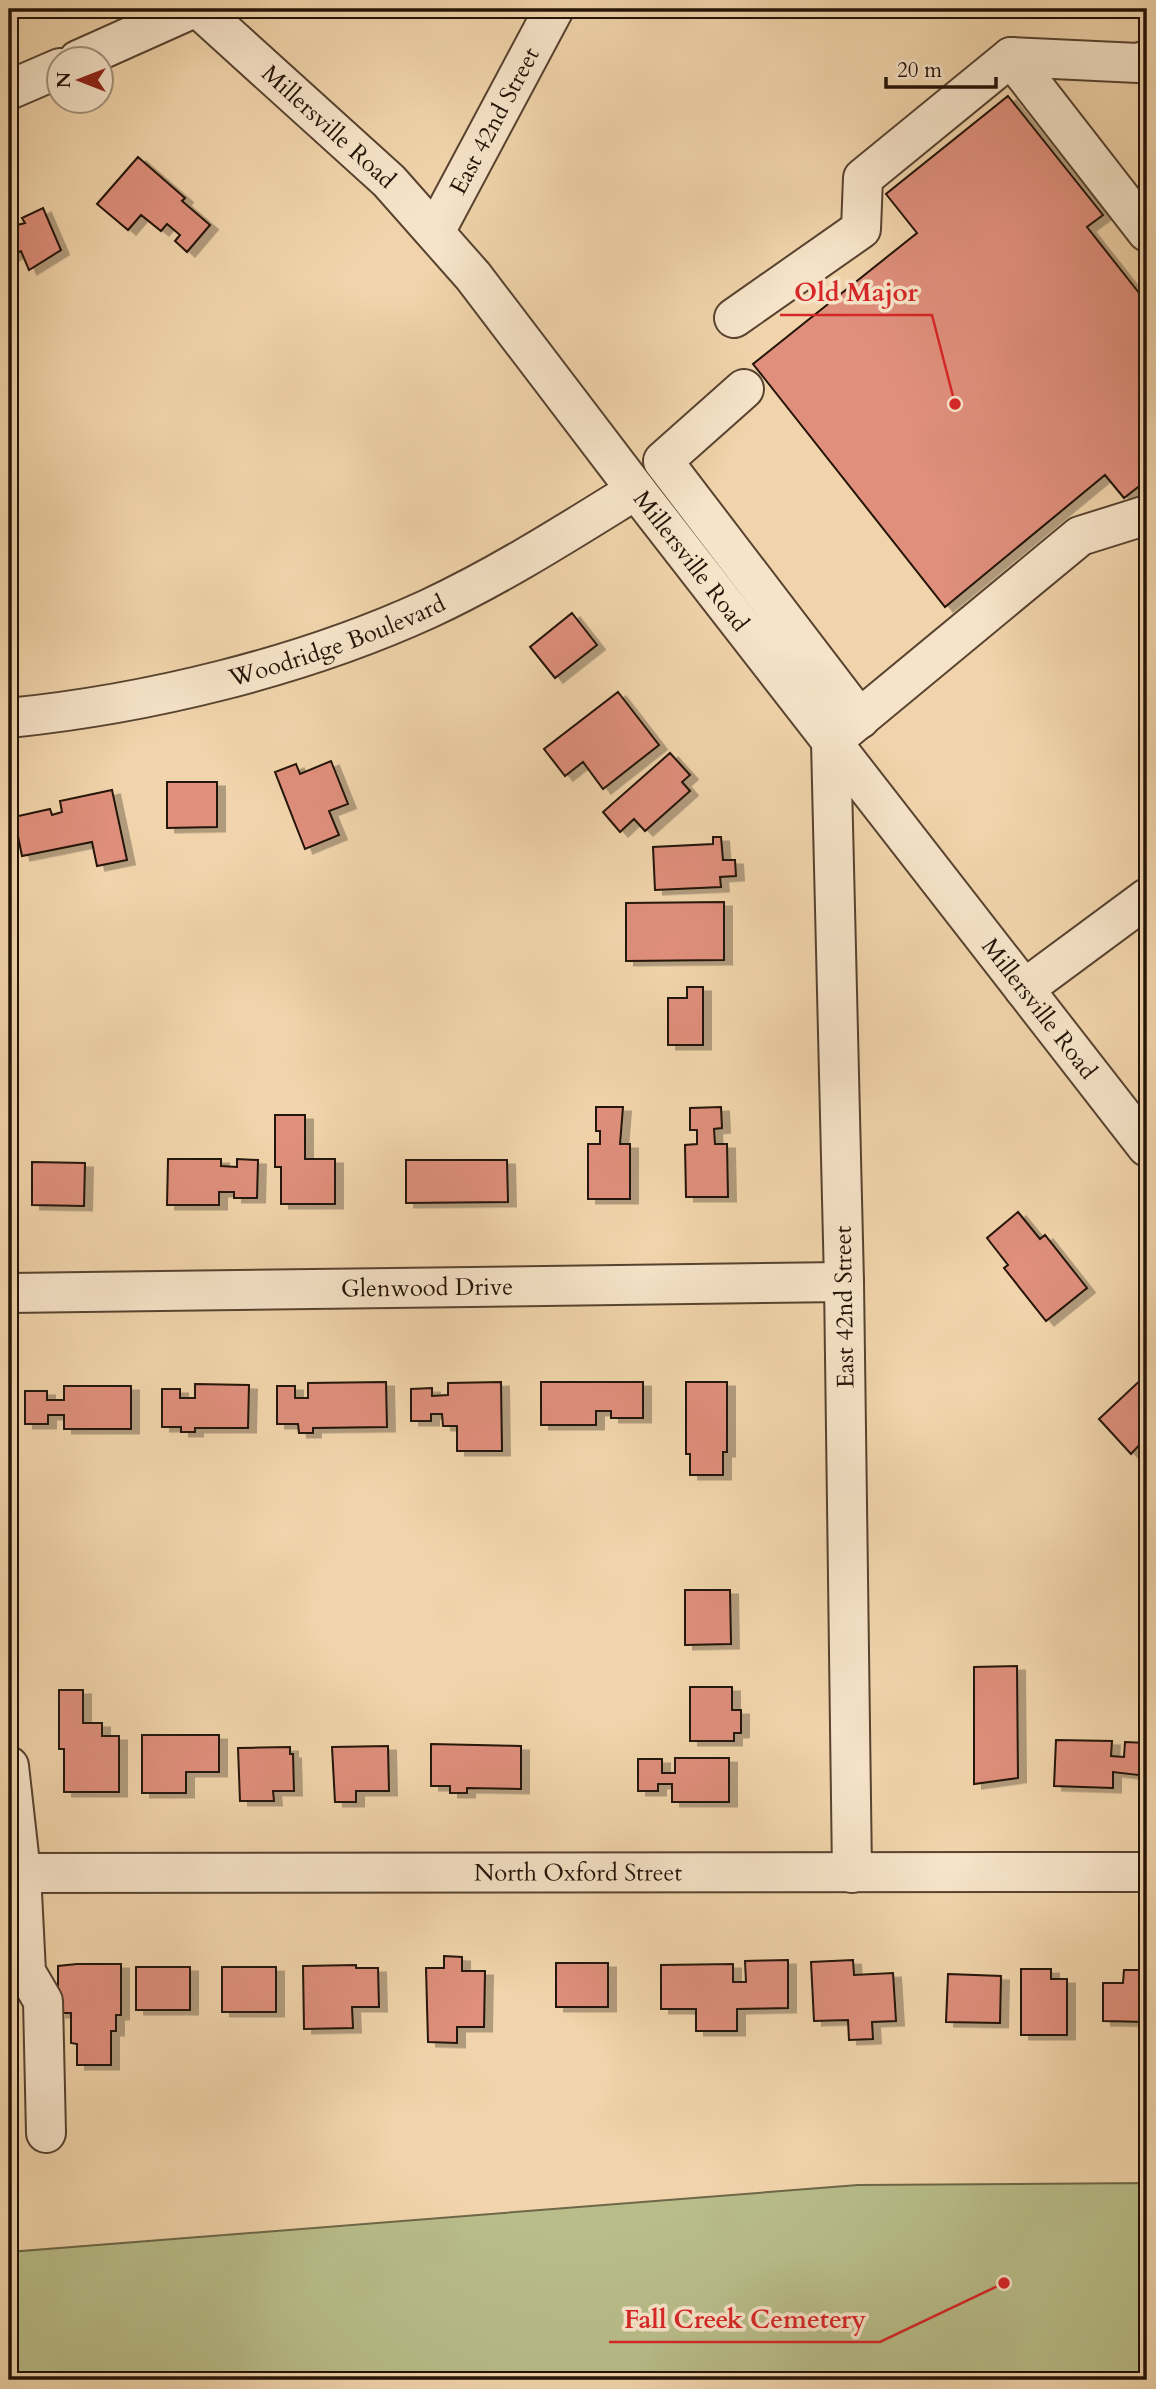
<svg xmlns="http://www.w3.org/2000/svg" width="1156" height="2389" font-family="Cardo,serif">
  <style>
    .green { fill: #b8bd8a; stroke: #6e6848; stroke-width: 2 }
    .building { fill: #df8f7c; stroke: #241307; stroke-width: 2; filter: url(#shadow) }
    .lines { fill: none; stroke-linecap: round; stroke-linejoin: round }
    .minor-casing { stroke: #574330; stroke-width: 42 }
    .minor { stroke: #f6e3c8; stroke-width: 38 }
    .labels { text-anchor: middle; stroke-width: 7; stroke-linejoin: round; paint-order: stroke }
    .street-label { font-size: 24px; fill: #241307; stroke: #f6e3c8 }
    .leader { fill: none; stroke: #d62828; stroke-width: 2.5 }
    .callout-dot { fill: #d62828; stroke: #f6e3c8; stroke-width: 2.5 }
    .callout-label { font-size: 26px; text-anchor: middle; font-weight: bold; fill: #d62828; stroke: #f6e3c8; stroke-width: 7; stroke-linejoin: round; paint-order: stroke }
  </style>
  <defs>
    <filter id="shadow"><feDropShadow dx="8" dy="4.5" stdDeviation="0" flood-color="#0004"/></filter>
  </defs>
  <rect width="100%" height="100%" fill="#f1d4ab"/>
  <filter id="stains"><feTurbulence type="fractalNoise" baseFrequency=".00286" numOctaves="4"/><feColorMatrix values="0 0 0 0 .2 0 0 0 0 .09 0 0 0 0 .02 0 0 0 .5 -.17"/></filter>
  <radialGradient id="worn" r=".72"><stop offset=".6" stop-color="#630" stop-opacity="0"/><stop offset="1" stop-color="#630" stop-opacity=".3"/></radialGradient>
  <!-- green -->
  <path class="green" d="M1147,2183v197h-1138v-128l849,-67z"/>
  <!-- building -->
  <path class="building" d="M1008,96l95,119 -16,12 60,76v177l-23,18 -19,-23 -160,132 -192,-243 164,-131 -31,-39z
    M138,157l47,41 -3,3 28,24 -23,27 -12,-11 5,-6 -13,-11 -6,7 -20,-16 -13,15 -31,-26z
    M43,208l18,42 -32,20 -8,-19 -12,6v-30l16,-4 -3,-5z
    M572,613l25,32 -42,33 -25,-31z
    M618,692l41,53 -56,44 -20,-27 -18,14 -21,-27z
    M670,753l20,22 -8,7 8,9 -45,40 -11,-12 -14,13 -17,-20z
    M331,761l17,43 -19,7 10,24 -34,14 -30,-77 21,-8 4,10z
    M167,782h50v45l-50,1z
    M112,790l15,70 -30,6 -5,-24 -70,14 -8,-39 36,-8 2,6 10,-3 -2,-11z
    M713,837h8l2,23h12l1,16 -16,1 1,10 -66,3 -2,-43 60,-3z
    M724,902v58l-98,1v-58z
    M687,987h16v58h-35v-47h19z
    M596,1107h27l-3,37h10v55h-42v-55h12v-13h-4z
    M721,1107l1,21 -8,1 1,15h12l1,53h-42l-1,-52 12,-1v-14h-7v-22z
    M275,1115h30v44h30v45h-54v-37h-6z
    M168,1159h53v7l16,1v-8l21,1 -1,38h-23v-6h-15v13h-52z
    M406,1160h101l1,42 -102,1z
    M32,1162l53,1 -1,43 -52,-1z
    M1018,1212l22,27 5,-4 42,53 -41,33 -42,-53 4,-3 -21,-27z
    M1147,1374v71l-5,-3 -11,12 -32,-35z
    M386,1382l1,45 -74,1v5h-14l-1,-9h-21v-38h18v12h13v-15z
    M501,1382l1,69h-45v-25h-14l-1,-12h-11v7h-20v-32l21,-1v8l16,-1v-12z
    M541,1382h102v36h-32v-7h-15v14h-55z
    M686,1382h41v70h-4v23h-33v-21h-4z
    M195,1384l54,1 -1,43h-53v4h-14v-5h-19v-38h18v9h15z
    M64,1386h67v43h-67v-14h-16v9h-23v-33h22v9h17z
    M685,1590h45l1,54 -46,1z
    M1017,1666l1,112 -44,6v-117z
    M690,1687h42v23h9v23h-7v8h-44z
    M59,1690h24v33h19v13h17v56h-55v-43h-5z
    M142,1735h77v37h-33v21h-44z
    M1056,1740l56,1 -1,15 13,1 1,-15 22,1v33l-34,-4v16l-59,-2z
    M431,1744l90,2v43l-54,-1v5h-17v-7h-19z
    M388,1746l1,45h-33v11h-21l-3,-55z
    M290,1747v7h3l1,37h-21l1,10h-34l-2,-53z
    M675,1758h54v44h-57v-18h-14v7h-20v-32h24v14h13z
    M444,1956l18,1v14h23l-1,56h-27v16l-29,-1 -2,-74h18z
    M788,1960v48l-51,1v22h-41v-22h-35v-44l72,-1v18h13l-1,-21z
    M853,1960l1,15 39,-2 3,48 -24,1 1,17 -24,1 -1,-20 -34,1 -3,-59z
    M556,1963h52v44h-52z
    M77,1964h44v51h-5v16h-5v34h-34v-21l-6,-1v-30h-13v-47z
    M356,1965v3h22l1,39h-27l1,21 -49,1 -1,-63z
    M136,1967h54v43h-54z
    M222,1967h54v45h-54z
    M1021,1969h30v10h16v56h-46z
    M1124,1970h23v52l-44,-1v-38h20z
    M948,1974l53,2 -1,47 -54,-1z"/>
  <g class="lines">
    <!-- minor casing -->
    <g class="minor-casing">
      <g id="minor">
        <path id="s1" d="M199,9l190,172 84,95 163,214 511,657"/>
        <path d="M1011,57l127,6 9,-3"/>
        <path d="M78,60l114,-51"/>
        <path d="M9,90l51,-22"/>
        <path id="s2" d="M435,232l119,-223"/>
        <path d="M734,318l127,-89 2,-51 148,-121 136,175"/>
        <path d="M744,389l-81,72 197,258"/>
        <path id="s3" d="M9,718c139,-14 292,-51 419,-109 73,-34 140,-77 208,-119"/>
        <path d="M1024,989l123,-91"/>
        <path id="s4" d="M9,1293l835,-11"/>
        <path d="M9,1766l12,107 5,99 17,29 3,132"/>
        <path id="s5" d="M9,1873l1138,-1"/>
        <path d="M852,1873l-8,-591 -13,-540 249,-206 67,-21"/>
      </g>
    </g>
    <!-- minor -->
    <use href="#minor" class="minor"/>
  </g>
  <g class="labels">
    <!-- street labels -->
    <g class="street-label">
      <text dy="8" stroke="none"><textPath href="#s2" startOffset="126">East 42nd Street</textPath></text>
      <text dy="8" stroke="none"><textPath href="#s1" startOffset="175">Millersville Road</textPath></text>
      <text dy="8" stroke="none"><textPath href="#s1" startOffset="742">Millersville Road</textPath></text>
      <text dy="8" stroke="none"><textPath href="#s3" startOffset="338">Woodridge Boulevard</textPath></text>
      <text dy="8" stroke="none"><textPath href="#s1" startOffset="1309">Millersville Road</textPath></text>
      <text dy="8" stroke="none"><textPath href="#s4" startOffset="418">Glenwood Drive</textPath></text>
      <text transform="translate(844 1307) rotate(-91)" y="8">East 42nd Street</text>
      <text dy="8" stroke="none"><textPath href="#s5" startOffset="569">North Oxford Street</textPath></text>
    </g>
  </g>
  <!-- callouts -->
  <path class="leader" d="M955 404L932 315H780M1004 2283L880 2342H609"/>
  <g class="callout-dot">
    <circle cx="955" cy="404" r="7"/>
    <circle cx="1004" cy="2283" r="7"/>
  </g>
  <g class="callout-label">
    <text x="856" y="301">Old Major</text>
    <text x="745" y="2328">Fall Creek Cemetery</text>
  </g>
  <!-- margin -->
  <rect width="1156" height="2389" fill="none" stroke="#f1d4ab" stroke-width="35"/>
  <rect x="10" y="10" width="1135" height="2368" fill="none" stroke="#241307" stroke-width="3.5"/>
  <rect x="18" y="18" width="1121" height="2354" fill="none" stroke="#241307" stroke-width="2"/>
  <!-- north arrow -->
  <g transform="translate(80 80) rotate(270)"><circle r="33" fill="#f6e3c8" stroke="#a2907b" stroke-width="2"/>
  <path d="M0-5L12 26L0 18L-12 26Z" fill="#8f2418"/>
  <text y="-10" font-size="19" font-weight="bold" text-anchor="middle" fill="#241307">N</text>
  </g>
  <!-- scale -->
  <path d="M886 77v10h110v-10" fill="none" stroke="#241307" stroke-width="3.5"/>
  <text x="897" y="77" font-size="21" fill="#241307" stroke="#f6e3c8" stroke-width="5" paint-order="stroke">20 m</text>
  <rect width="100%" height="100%" filter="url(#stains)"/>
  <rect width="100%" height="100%" fill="url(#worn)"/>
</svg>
